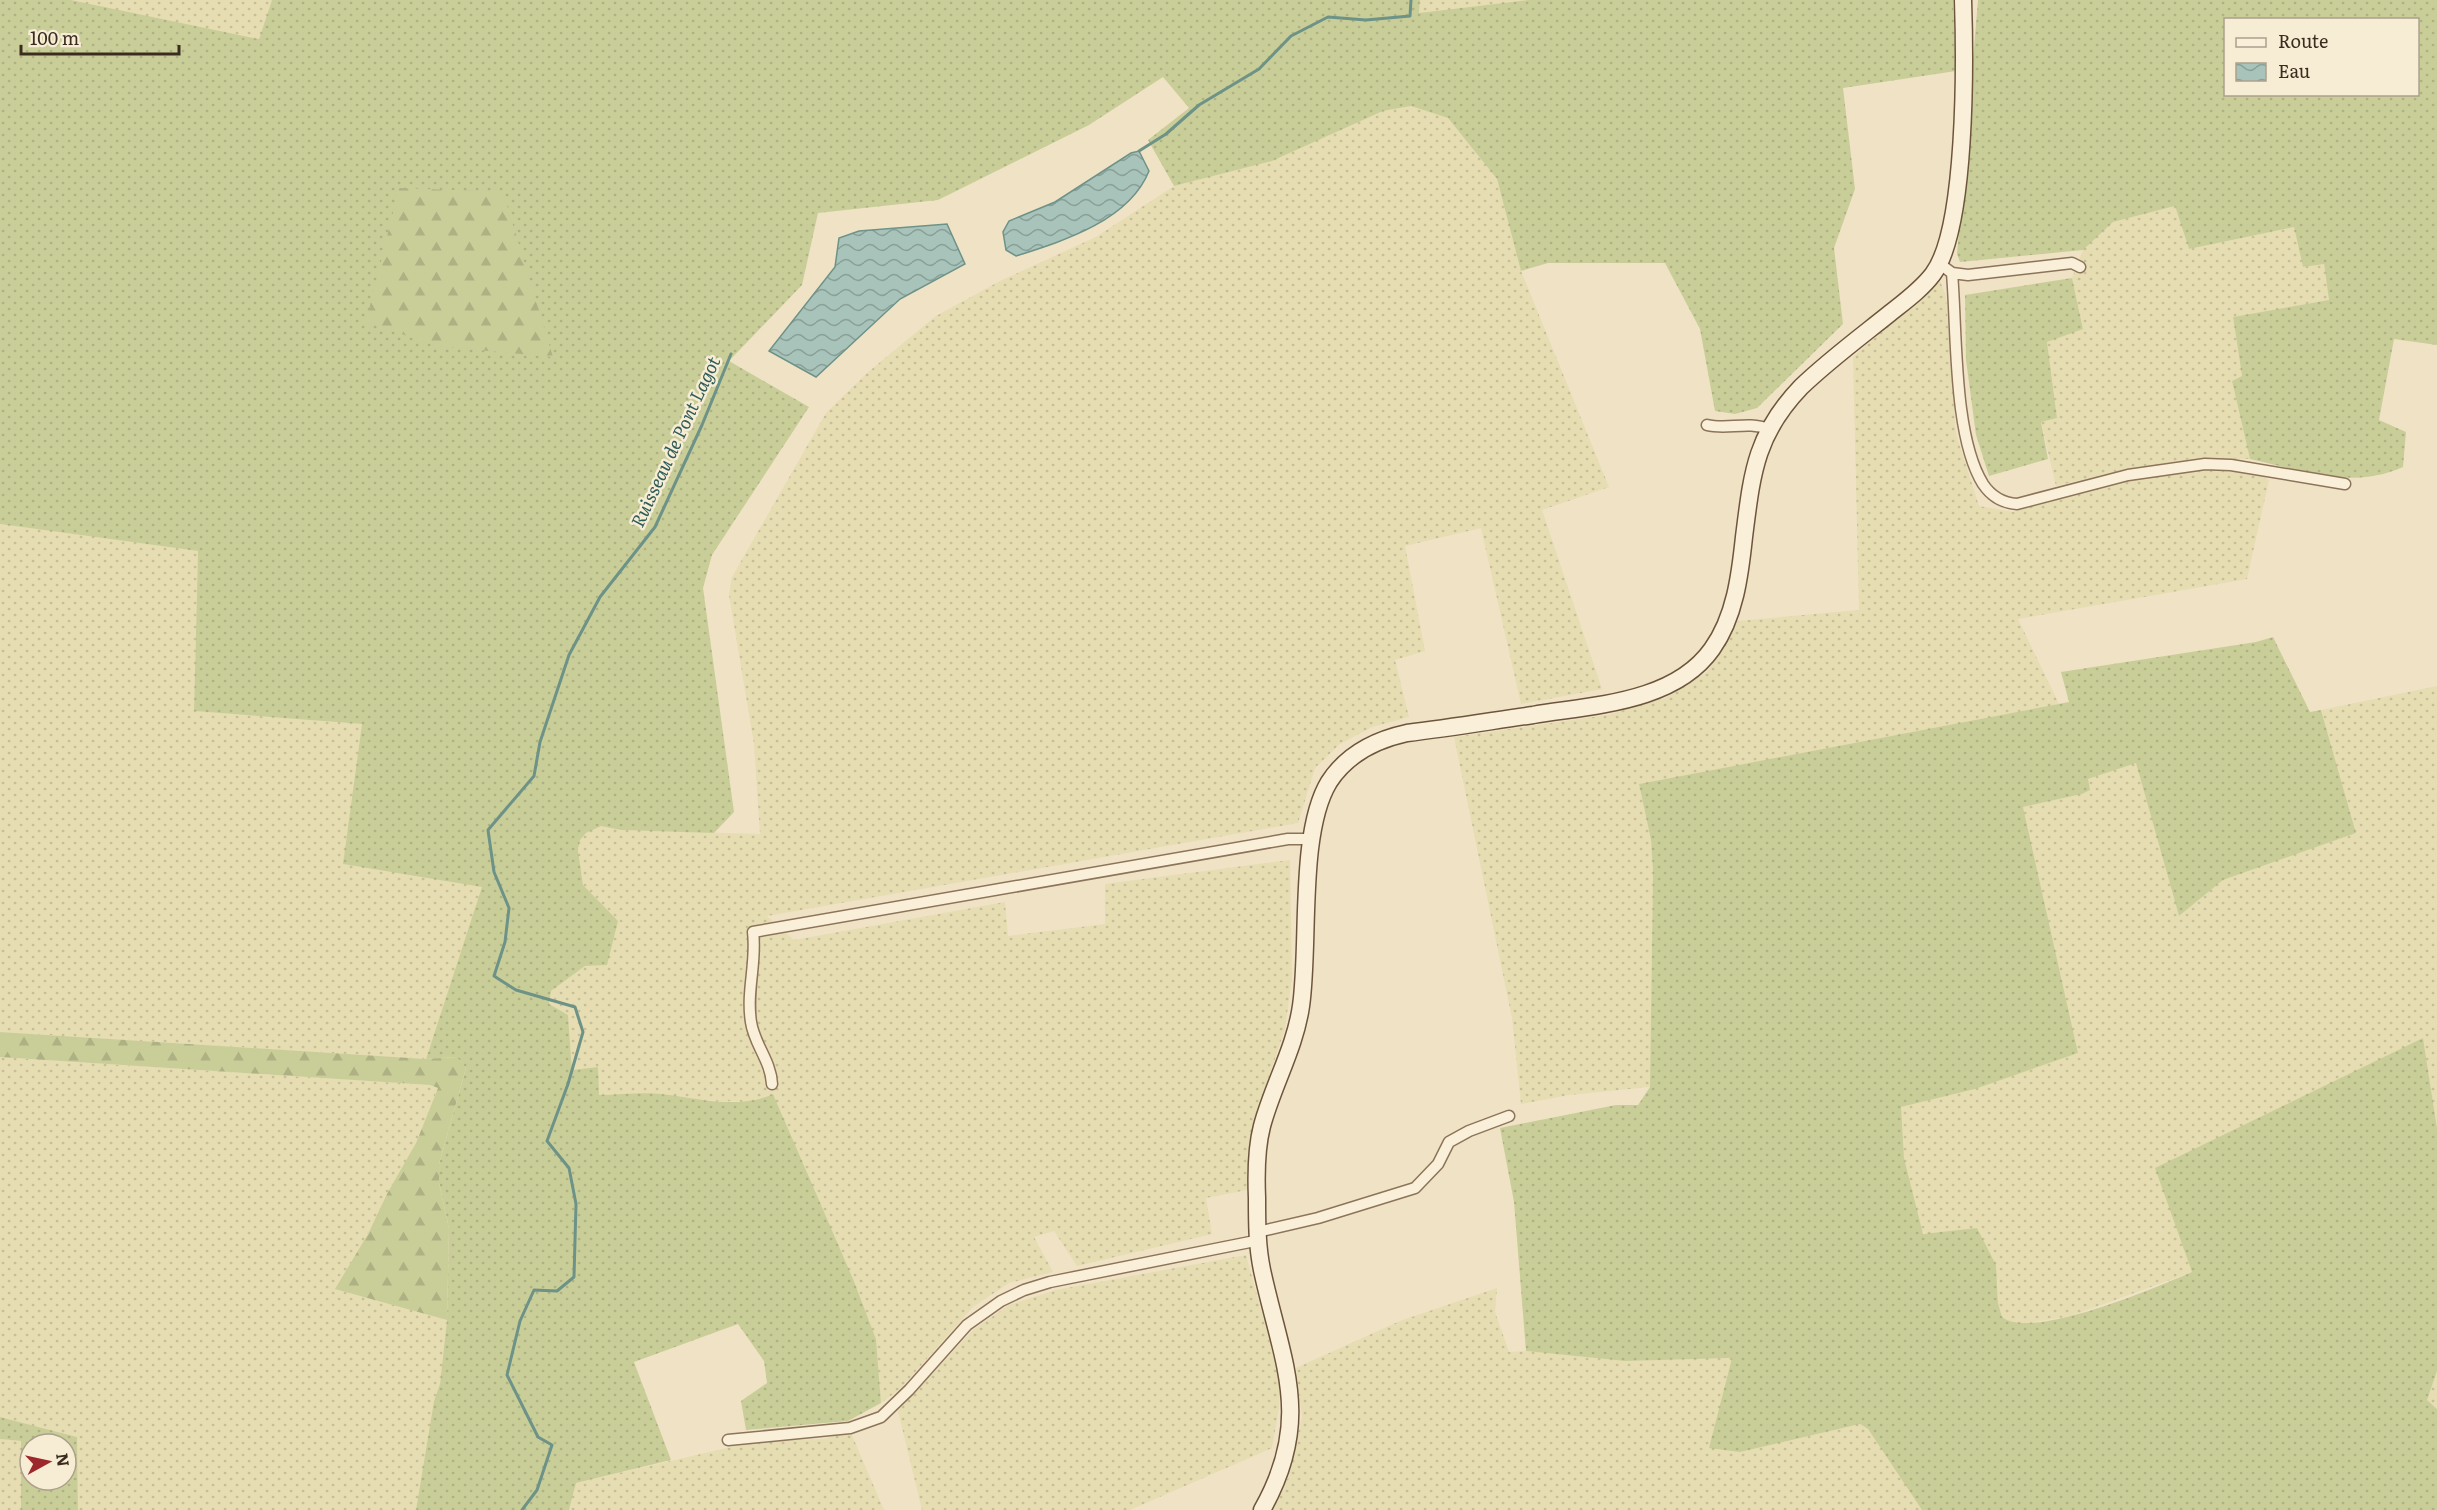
<svg xmlns="http://www.w3.org/2000/svg" width="2437" height="1510" font-family="Literata,serif">
  <style>
    .farmland { fill: url(#farmland-dots) }
    .grass { fill: url(#grass-dots); fill-rule: evenodd }
    .forest { fill: url(#forest-firs) }
    .water { fill: url(#water-waves); stroke: #6d9288; stroke-width: 1.5 }
    .lines { fill: none; stroke-linecap: round; stroke-linejoin: round }
    .stream { stroke: #6d9288; stroke-width: 3 }
    .street-casing { stroke: #8c745a; stroke-width: 13 }
    .secondary-casing { stroke: #6d553d; stroke-width: 19 }
    .street { stroke: #faf0d9; stroke-width: 10 }
    .secondary { stroke: #faf0d9; stroke-width: 16 }
    .labels { text-anchor: middle; stroke-width: 5; stroke-linejoin: round; paint-order: stroke }
    .water-label { font-size: 18px; font-style: italic; fill: #2e5b58; stroke: #f7edd5 }
  </style>
  <defs>
    <pattern id="farmland-dots" width="8" height="8" patternUnits="userSpaceOnUse" patternTransform="scale(1.5)"><rect width="8" height="8" fill="#e6ddb2"/><path d="M2 2h.1M6 6h.1" fill="none" stroke="#c6be99" stroke-width="1.8" stroke-linecap="round"/></pattern>
    <pattern id="grass-dots" width="8" height="8" patternUnits="userSpaceOnUse" patternTransform="scale(1.5)"><rect width="8" height="8" fill="#c9ce98"/><path d="M2 2h.1M6 6h.1" fill="none" stroke="#aeb183" stroke-width="1.8" stroke-linecap="round"/></pattern>
    <pattern id="forest-firs" width="22" height="20" patternUnits="userSpaceOnUse" patternTransform="scale(1.5)"><rect width="22" height="20" fill="#c9ce98"/><path d="M5 1l3.5 6h-7zM16 11l3.5 6h-7z" fill="#aeb183"/></pattern>
    <pattern id="water-waves" width="16" height="10" patternUnits="userSpaceOnUse" patternTransform="scale(1.5)"><rect width="16" height="10" fill="#a7c3ba"/><path d="M0 5q4-4 8 0t8 0" fill="none" stroke="#899f97"/></pattern>
  </defs>
  <rect width="100%" height="100%" fill="#f0e2c5"/>
  <!-- farmland -->
  <path class="farmland" d="M71,0h201l-13,39z
    M1420,0h108l-109,13z
    M1411,106l37,12 49,61 24,92 88,216 -67,23 60,179 -81,15 -40,-176 -76,18 20,105 -30,9 14,57 -37,10 -32,17 -25,24 -17,55 -531,93 27,24 211,-38 3,34 97,-12v-40l185,-24 2,118 -7,51 -32,94 -6,67 -41,8 6,36 -135,32 -23,-35 -20,6 19,35 -44,11 -36,24 -73,82 -19,14 -5,-64 -103,-245 -25,8 -51,-2 -37,-6 -61,1 -27,-25 -4,-55 -19,-10 2,-14 34,-25 22,-2 -24,-79 -5,-35 2,-10 6,-7 15,-8 20,5 139,4 -6,-90 -25,-149 3,-18 94,-164 41,-40 69,-57 64,-35 96,-44 78,-51 98,-25 111,-50z
    M2175,206l14,43 105,-22 9,40 21,-3 5,36 -96,17 9,60 -10,4 18,78 -52,-1 -75,12 -67,16 -15,-64 16,-4 -10,-76 36,-14 -11,-50 11,-28 30,-28z
    M1940,281l6,15 10,138 23,72 34,6 84,-27 106,-18 52,6 14,7 -22,99 -229,40 41,85 -420,80 12,56 2,32 -3,215 -81,8 -48,9 -9,-86 -58,-281 153,-22 58,-17 42,-26 31,-51 121,-11 -6,-253z
    M0,524l198,27 -4,160 168,13 -18,140 139,22 -57,173 -426,-27z
    M2437,686v442l-14,-90 -231,234 -121,44 -42,7h-17l-6,-3 -4,-3 -4,-14 -1,-26 -42,-46 -26,4 -8,-4 -17,-73 -4,-36 1,-15 74,-18 103,-36 -55,-246 59,-13 6,-15 48,-17 43,154 44,-36 133,-47 -35,-123z
    M0,1057l430,28 8,3 -22,55 -59,111 20,45 70,21 -7,64 -6,17 -18,109h-338l-1,-73 -77,-20z
    M1246,1255l34,124 -1,29 -7,40 -142,62h-208l-24,-99 75,-81 36,-25 47,-15z
    M1497,1288l-2,24 14,40 17,-1 99,10 107,-3 8,94 120,-28 8,5 54,81h-655l21,-32 14,-61 -6,-49 104,-47z
    M2437,1371v38l-10,-9z
    M845,1432l6,1 33,77h-315l7,-27 159,-37 44,-6 45,-1z
    M0,1439l21,2v69h-21z"/>
  <!-- grass -->
  <path class="grass" d="M0,0h71l188,39 13,-39h1148l-1,13 109,-13h425l3,71 -113,17 12,101 -21,59 9,76 -86,84 -22,6 -20,-3 -15,-82 -35,-66h-117l-27,8 -24,-92 -49,-61 -37,-12 -28,5 -111,50 -98,25 -26,-46 41,-32 -26,-31 -74,48 -151,75 -120,13 -16,72 -73,76 80,46 -97,148 -9,33 31,224 -20,21 -93,-3 -20,-4 -15,7 -6,7 -2,10 5,35 35,36 -11,44 -22,1 -34,25 -2,13 19,11 4,55 26,-3 1,28c21,0 42,-3 62,-1 37,4 76,16 112,0l80,185 23,60 5,64 -33,18 -102,9 -5,-29 26,-18 -3,-22 -26,-37 -104,38 37,98 -95,23 -7,27h-153l18,-109 6,-17 7,-64 2,-92 -10,-45v-19l27,-96 -10,-11 -30,2 56,-172 -139,-23 19,-140 -168,-13 4,-160 -198,-27z
    M1978,0h459v345l-43,-6 -15,81 27,12 -3,35c-52,23 -100,4 -153,-8l-18,-78 10,-5 -9,-59 96,-17 -5,-36 -21,3 -9,-40 -105,22 -14,-43 -62,16 -30,28 -123,12 -3,-8zM2226,20h192v74h-192z
    M2072,278l11,51 -36,13 10,76 -16,4 7,37 -59,17 -13,-41 -10,-75 -1,-65z
    M2273,637l37,75 11,-2 35,123 -133,47 -44,36 -43,-153 -48,16 2,11 -8,4 -59,13 55,246 -103,36 -74,18 3,51 19,76 54,-6 19,37 2,38 4,14c30,24 155,-30 190,-45l-37,-104 268,-130 14,90v243l-10,29 10,9v101h-515l-54,-81 -8,-5 -120,28 -31,-4 23,-90 -107,3 -99,-10 -12,-149 -14,-74 116,-23h22l12,-18 3,-215 -2,-32 -12,-56 430,-82 -8,-30 195,-30z
    M0,1417l77,20 1,73h-57v-69l-21,-2zM30,1444h36v36h-36z"/>
  <!-- forest -->
  <path class="forest" d="M399,188l104,4 50,165 -116,-11 -71,-24z
    M0,1032l426,27 31,-2 9,11 -27,96v19l10,45 -2,92 -112,-31 33,-55 19,-40 29,-51 22,-55 -8,-3 -430,-28z"/>
  <!-- water -->
  <path class="water" d="M1139,151l10,20c-20,50 -86,70 -133,85l-10,-6 -3,-18 6,-11 46,-19 76,-49z
    M947,224l18,40 -65,35 -84,78 -47,-26 66,-84 4,-29 20,-7z"/>
  <g class="lines">
    <!-- stream -->
    <path class="stream" d="M1139,151l27,-17 33,-29 60,-36 32,-33 37,-19 38,3 44,-4 1,-16
      M522,1510l15,-20 15,-45 -14,-8 -31,-62 13,-54 14,-31 23,1 17,-14 2,-73 -7,-36 -22,-27 21,-57 15,-52 -8,-25 -59,-17 -22,-14 11,-34 4,-34 -15,-36 -6,-42 46,-54 6,-34 29,-87 31,-58 55,-70 47,-102 29,-71"/>
    <!-- street casing -->
    <g class="street-casing">
      <path id="street" d="M1940,264l12,9c5,57 1,163 31,211 8,12 20,19 34,20l111,-29 77,-11 26,1 114,19
        M1952,273l16,2 104,-12 8,4
        M1707,425c20,5 41,-4 61,4
        M772,1084c-1,-23 -18,-40 -21,-62 -5,-31 6,-60 2,-90l535,-93h24
        M728,1440l122,-12 31,-11 28,-27 58,-65 34,-24 23,-11 26,-8 205,-41 7,-10 56,-13 97,-30 23,-24 11,-22 20,-11 40,-15"/>
    </g>
    <!-- secondary casing -->
    <g class="secondary-casing">
      <path id="secondary" d="M1262,1510c52,-92 20,-147 0,-240 -5,-24 -5,-48 -5,-72 -1,-24 -1,-49 5,-72 11,-41 33,-78 39,-120 9,-62 -3,-173 28,-224 18,-28 46,-42 78,-49 42,-5 84,-12 126,-18 59,-10 141,-12 179,-66 23,-32 28,-74 32,-112 8,-63 11,-102 57,-150 27,-26 58,-49 88,-73 15,-12 32,-24 44,-40 34,-46 32,-214 30,-274"/>
    </g>
    <!-- street -->
    <use href="#street" class="street"/>
    <!-- secondary -->
    <use href="#secondary" class="secondary"/>
  </g>
  <g class="labels">
    <!-- water labels -->
    <g class="water-label">
      <text transform="translate(676 442) rotate(-65)" y="6">Ruisseau de Pont Lagot</text>
    </g>
  </g>
  <!-- legend -->
  <rect x="2224" y="18" width="195" height="78" fill="#f7edd5" stroke="#aca08c" stroke-width="1.5"/>
  <rect x="2236" y="38" width="30" height="9" fill="#faf0d9" stroke="#aca08c" stroke-width="1.5"/>
  <text x="2278" y="48" font-size="18" fill="#3b2c1f">Route</text>
  <rect x="2236" y="63" width="30" height="18" fill="url(#water-waves)" stroke="#aca08c" stroke-width="1.5"/>
  <text x="2278" y="78" font-size="18" fill="#3b2c1f">Eau</text>
  <!-- north arrow -->
  <g transform="translate(48 1462) rotate(82)"><circle r="28" fill="#f7edd5" stroke="#aca08c" stroke-width="1.5"/>
  <path d="M0-4.5L10 22L0 15L-10 22Z" fill="#9d282b"/>
  <text y="-9" font-size="16" font-weight="bold" text-anchor="middle" fill="#3b2c1f">N</text>
  </g>
  <!-- scale -->
  <path d="M21 45v9h158v-9" fill="none" stroke="#3b2c1f" stroke-width="3"/>
  <text x="30" y="45" font-size="18" fill="#3b2c1f" stroke="#f7edd5" stroke-width="4.5" paint-order="stroke">100 m</text>
</svg>
